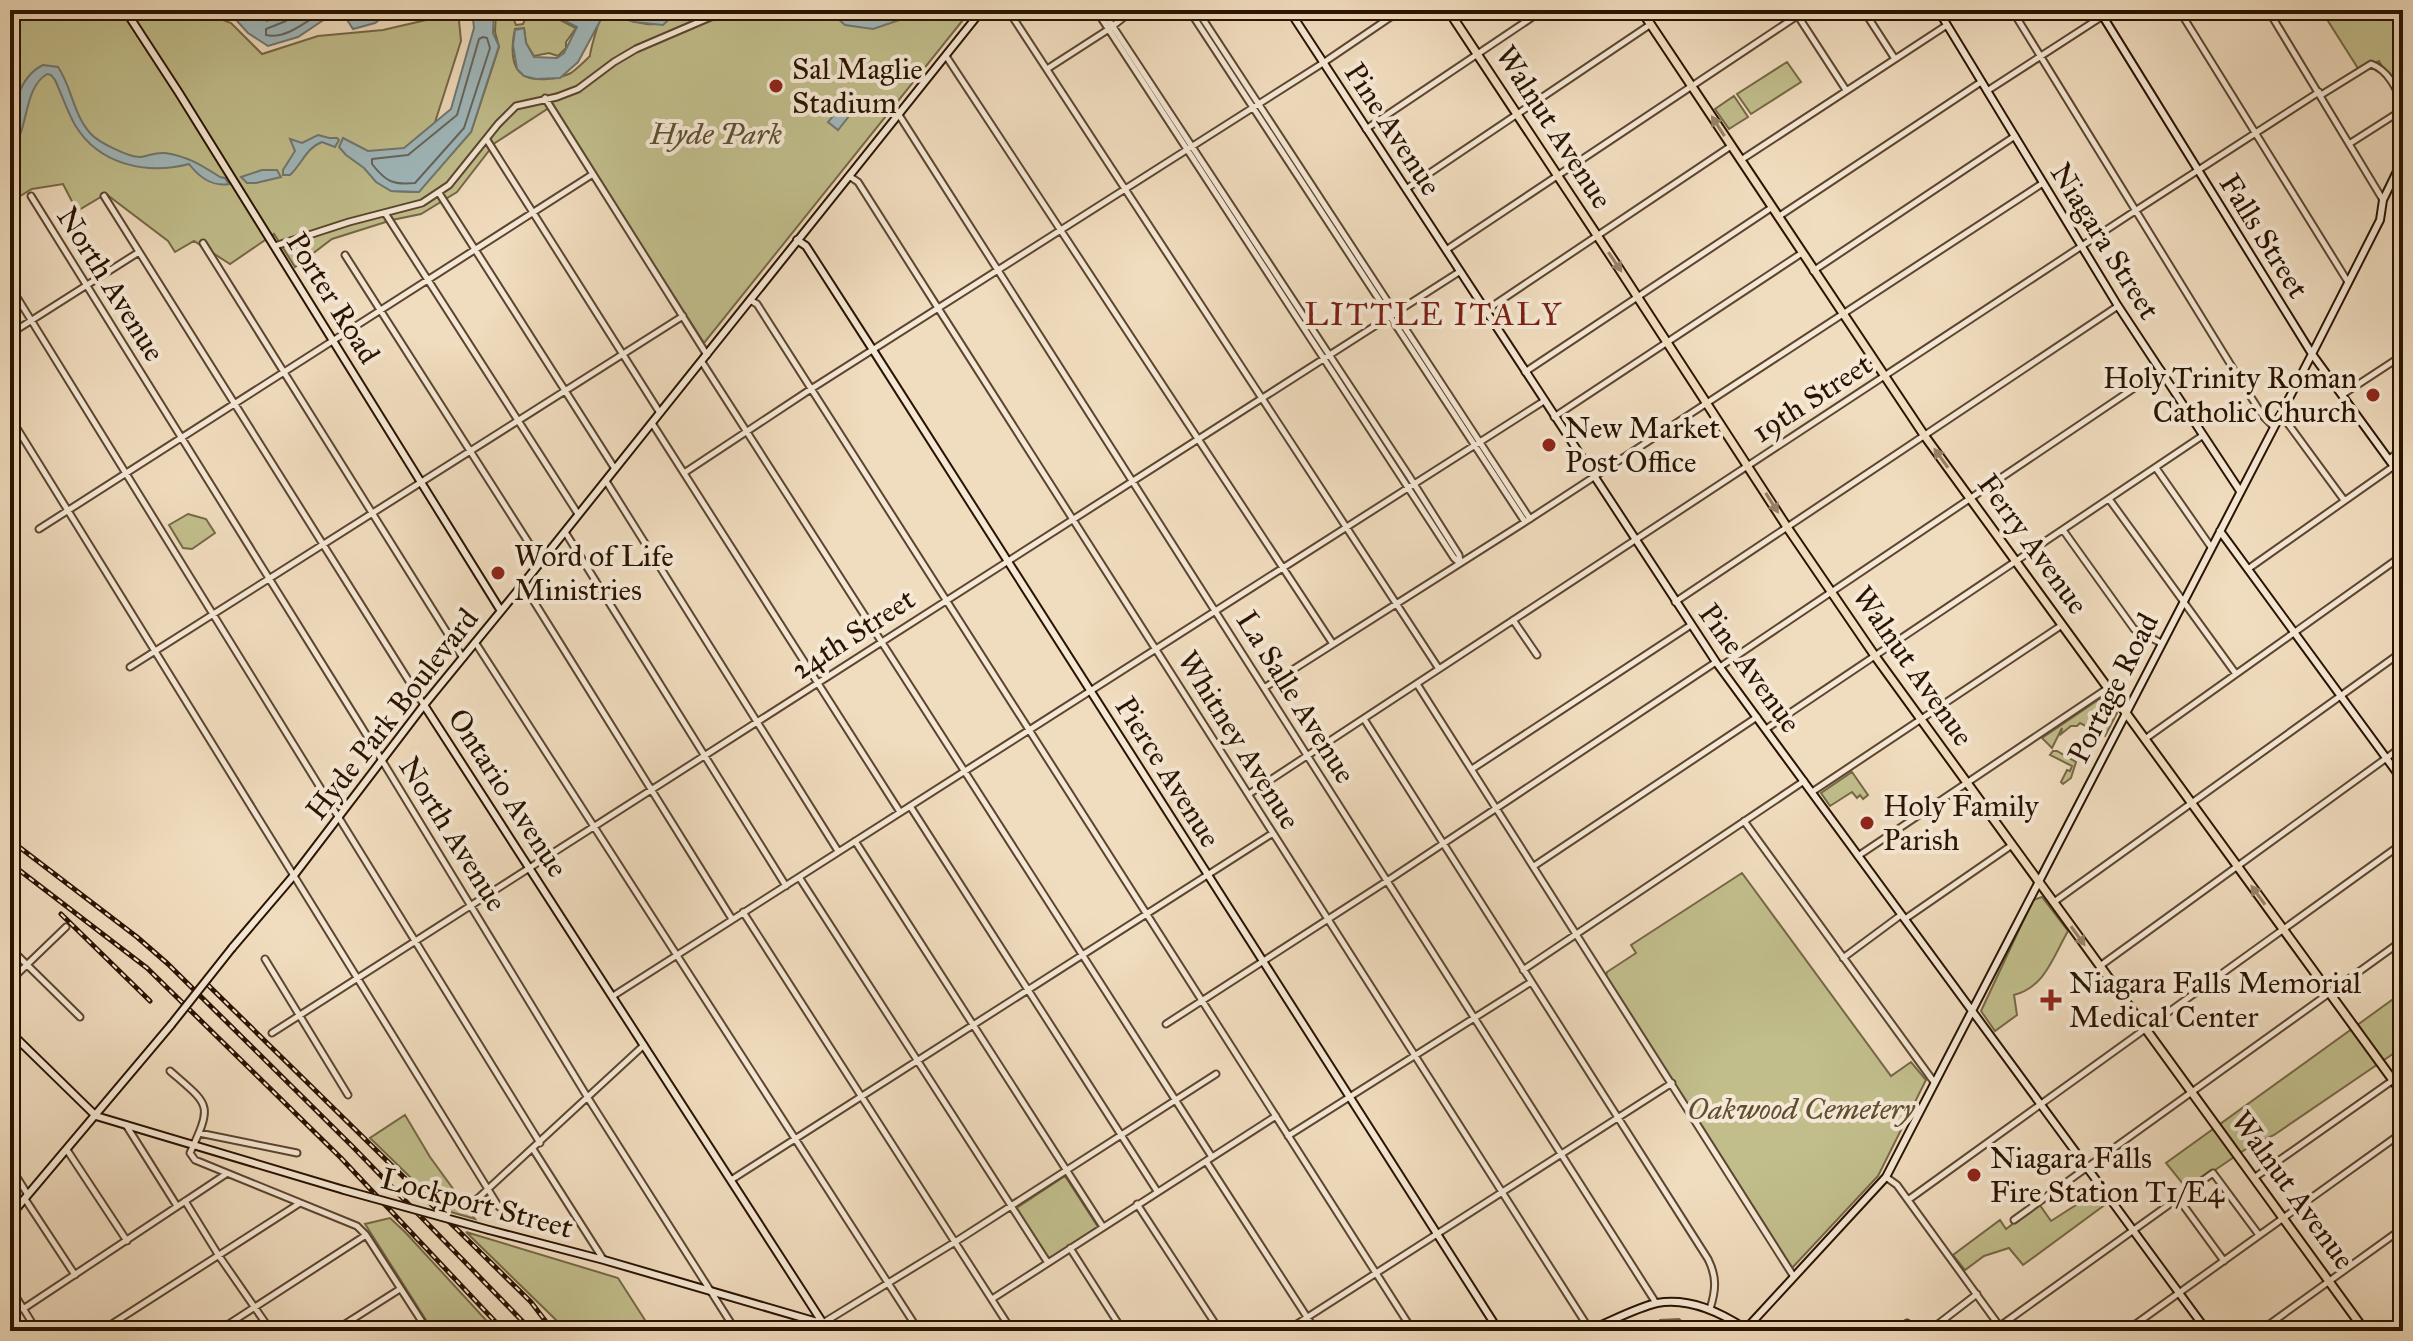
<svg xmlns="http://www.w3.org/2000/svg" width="2413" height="1341" font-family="'IM FELL Great Primer',serif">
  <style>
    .green { fill: #c1be8c; stroke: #766846; stroke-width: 2 }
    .water { fill: #a0b9bd; stroke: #717771; stroke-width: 2 }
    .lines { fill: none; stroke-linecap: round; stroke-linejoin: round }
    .shore { stroke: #65665e; stroke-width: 2 }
    .street-casing { stroke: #5c4530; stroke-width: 9 }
    .secondary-casing { stroke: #2a1300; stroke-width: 10 }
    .primary-casing { stroke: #2a1300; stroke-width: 11 }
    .street { stroke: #f5e8d5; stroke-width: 5 }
    .secondary { stroke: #f5e8d5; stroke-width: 6 }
    .primary { stroke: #f0dcbe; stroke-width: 7 }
    .rail-casing { stroke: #2a1300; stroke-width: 5 }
    .rail { stroke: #f5e8d5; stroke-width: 2; stroke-dasharray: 6; stroke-linecap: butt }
    .secondary-bridge-casing { stroke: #2a1300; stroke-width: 10; stroke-linecap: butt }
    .secondary-bridge { stroke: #f5e8d5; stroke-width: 6 }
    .oneway { fill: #978268 }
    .poi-dot { fill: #8f2418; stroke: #f5e8d5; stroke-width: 3 }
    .labels { text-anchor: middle; stroke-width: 8; stroke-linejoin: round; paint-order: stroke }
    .poi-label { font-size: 30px; fill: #2a1300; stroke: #f5e8d5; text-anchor: start }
    .street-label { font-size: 30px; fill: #2a1300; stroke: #f5e8d5 }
    .park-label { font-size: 30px; font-style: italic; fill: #5f4f31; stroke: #f5e8d5 }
    .neighbourhood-label { font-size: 32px; letter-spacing: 2px; fill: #7a1f14; stroke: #f5e8d5 }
  </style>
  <rect width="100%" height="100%" fill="#f0dcbe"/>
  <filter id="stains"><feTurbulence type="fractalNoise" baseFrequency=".0025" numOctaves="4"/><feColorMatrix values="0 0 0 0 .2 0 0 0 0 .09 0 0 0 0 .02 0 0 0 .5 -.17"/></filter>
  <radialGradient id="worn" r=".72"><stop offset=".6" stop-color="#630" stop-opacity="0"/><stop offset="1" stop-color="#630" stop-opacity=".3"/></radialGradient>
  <!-- green -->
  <path class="green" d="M10,10h187l34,13 31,31 56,-18 65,-6 56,-13 6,-7h13l3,31 -32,100 -37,50 26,1 53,-60 28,-85 -4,-15 1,-22h14l6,15 7,-1 6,-14h24l5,9 18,9 -10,14v6l-8,8 -9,-3 -15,3 -8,-13 -2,-15 -9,1c-6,29 -3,53 32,50 10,-1 16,-2 24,-6 7,-5 13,-11 19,-17 0,-6 11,-42 13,-46 27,9 55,27 76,0h292l-267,333 -152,-237 -57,37 -38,49 -36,22 -29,6 -60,19 -37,28 -21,-33 -44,30 -36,-23 -19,11 -7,-11 -62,-47 -29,17 -14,-27 -31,5 -22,13z
    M2321,10h73l9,21v74l-24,-44 -20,9z
    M1787,62l14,20 -50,32 -14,-20z
    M1734,96l14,21 -19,12 -14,-20z
    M188,514l18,5 9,14 -23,16 -9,-1 -14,-23z
    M2104,696l13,17 -12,23 -25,-13 -3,3h-6l-10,8 1,-6 -10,20 -10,-10z
    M2053,751h4l19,11 -5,16 -8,6 -2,-2 6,-12 3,1 2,-5 -22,-11z
    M1852,772l16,23 -5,4 -3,-4 -3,3 -5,-6 -22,14 -9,-13z
    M1742,873l149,203 20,-14 15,18 -48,96 -86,92 -186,-292 1,-4 29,-19 -5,-8z
    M2042,897l26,34c-15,26 -23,56 -54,64l3,20 -22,16 -14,-20 52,-111z
    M2403,992v55l-129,88 -28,14 -59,40 -21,-26z
    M405,1115l25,42 45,62 -31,-9 -74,-72z
    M1065,1176l33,51 -51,33 -32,-51z
    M2098,1191l8,13 -83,61 -14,-17 -25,8 -19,14 -12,-15 47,-35 6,9 33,-25 12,17z
    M390,1218l15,14 91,99h-63l-68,-107z
    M466,1232l152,46 34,53h-89l-7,-11z
    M1679,1319l8,7 -1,5h-46l19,-8 1,-3z"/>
  <!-- water -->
  <path class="water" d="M227,10h18l22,11 13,-6 2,-5h110l-17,13 -22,6 -9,-14 -16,2 -30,20 -30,9 -20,-13z
    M472,10h22l-1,23 6,13 -28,86 -52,60 -28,-1 -15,-9 -12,-14 -18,-13 -7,-8 4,-9 25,13 36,-3 47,-39 23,-81z
    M554,10h125l-16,15 -29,-3 -29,-10 -27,50 -18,16 -24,1 -12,-3 -7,-7 -4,-24 2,-15 9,-2 2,15 8,14 23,1 7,-5 13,-26 -18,-9z
    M828,10h101l-56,19 -28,-4z
    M43,65l15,2c14,20 15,48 33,67 7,8 39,24 50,23 8,-1 14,-5 24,-4 22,3 36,12 55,24l5,1 4,6c-17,3 -30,-7 -40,-20 -42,11 -90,1 -114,-39 -8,-14 -13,-30 -20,-45l-4,-5 -4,-1c-25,15 -17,57 -37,78 0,-29 4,-73 33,-87z
    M847,90l14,11 -23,29 -10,-8 15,-18 -4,-4z
    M318,135l11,3h8l2,2 -4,7 -13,-5c-16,6 -20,22 -32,33h-7v-5l12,-19 -5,-12 12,4z
    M262,170h15l4,7 -25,6h-9l-6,-6z"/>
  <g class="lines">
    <!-- shore -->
    <path class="shore" d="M289,10l-3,11 -20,8v6c20,5 42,-15 59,-25
      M483,37l4,1 3,10 -26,80 -49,55c-22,2 -29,-1 -43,-19v-5l36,-4 49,-40 22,-76z"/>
    <!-- street casing -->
    <g class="street-casing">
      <path id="street" d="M1008,10l431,659
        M1096,10l358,548 6,5
        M1102,10l307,466 50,79 1,7
        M1189,10l336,512
        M1197,10l333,509
        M1794,10l52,80
        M2012,10l230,373 21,33 10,10
        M2179,10l169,272
        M2268,10l115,190
        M1864,11l31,48
        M946,56l387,588
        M1047,69l62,-40 24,-19
        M1987,91l125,-81
        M2321,95l50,-31c17,6 25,24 32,40
        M545,98l162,257
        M899,115l757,1188
        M1366,129l177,-119
        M487,140l173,273
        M2349,144l50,-32 4,-7
        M1741,160l206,-135
        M849,176l9,6 80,126 652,1022
        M1406,189l245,-165
        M439,193l176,276
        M31,196l330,530 227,372 148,233
        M104,196l320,509
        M385,213l193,301
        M1778,217l203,-135
        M203,243l260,415
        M275,246l74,-24 73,-19 27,-18 49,-61 18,-18 41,-9 21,-8 36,-27 22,-13 91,-39
        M1446,250l360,-240
        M345,255l196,307
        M1813,271l202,-135
        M10,286l530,857
        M750,300l7,4 656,1027
        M1485,311l246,-165
        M10,334l129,-82
        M702,362l510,795
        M1525,372l246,-164
        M2342,395l61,-40
        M2279,416l7,5 58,79
        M10,417l489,790
        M1554,417l248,-164
        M652,423l248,389
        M2389,459l14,-10
        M2156,468l55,79
        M684,473l127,-84 512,-326 78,-53
        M606,481l232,370
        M2109,499l127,175
        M39,529l554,-355
        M2063,530l71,99 27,14
        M565,532l221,354
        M2248,569l146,-103
        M523,584l209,335
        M1675,602l443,-296
        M1513,620l24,35
        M475,642l444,689
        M130,667l553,-351
        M1720,667l441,-297
        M1417,684l377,593
        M1264,688l261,-166 518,-339
        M1364,719l344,540c9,18 8,31 2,50
        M1766,729l436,-293
        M2145,739l258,-184
        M1472,769l219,-144
        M1812,792l250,-167
        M1249,794l886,-583 184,-119
        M910,806l247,385
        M1744,821l190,261
        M855,841l248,386
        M1858,856l250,-168
        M1534,866l223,-149
        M799,877l249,386
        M2054,902l349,-251
        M743,912l269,419
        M1905,919l107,-74
        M10,948l70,69
        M1843,958l58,-43
        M265,959l83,136
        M2100,966l303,-220
        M1523,970l281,-189
        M10,981l56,-54
        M613,996l931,-595
        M1166,1024l221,-143 329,-219
        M272,1033l1187,-761
        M10,1050l10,-7
        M170,1071c40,35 43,32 20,82l5,7 162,66 9,9 62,96
        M126,1125l51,81
        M199,1133l98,20
        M1288,1136l243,-154
        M533,1149l70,110
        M67,1150l60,91
        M1206,1161l110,170
        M10,1166l18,29
        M1886,1177l11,8 106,146
        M2254,1178l149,-105
        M731,1180l542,-347
        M2178,1198l46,63
        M25,1199l50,76
        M1908,1200l495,-357
        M185,1201l34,55 52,75
        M475,1201l169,-156
        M1137,1204l83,127
        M2014,1220l389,-280
        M1070,1248l53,83
        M10,1287l27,44
        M992,1299l284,-183
        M23,1309l203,-135
        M351,1320l7,11
        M823,1323l132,-81 261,-168
        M1907,1323l6,8
        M2000,1326l213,-153 46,62
        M101,1331l199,-128
        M218,1331l148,-96
        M334,1331l66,-42
        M1286,1331l386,-248
        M1929,1331l48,-37
        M2126,1331l277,-199
        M2260,1331l143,-103
        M2394,1331l9,-7"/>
    </g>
    <!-- secondary casing -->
    <g class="secondary-casing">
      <path id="secondary" d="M125,10l54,83 322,518
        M1289,10l427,652 491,669
        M1938,10l180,296 122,185
        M2099,10l213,344 91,125
        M797,240l9,6 67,104 626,981
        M2220,531l183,250
        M424,705l404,626
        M232,948l63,-74 129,-169 99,-121 459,-574
        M10,1032l86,84 248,74
        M10,1216l161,-191
        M489,1230l115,30 244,71
        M1587,1331c21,-8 48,-23 70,-28 32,-6 63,9 89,26
        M1744,1331l142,-154 426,-823 68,-134 3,-20 20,-41"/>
    </g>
    <!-- primary casing -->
    <g class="primary-casing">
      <path id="primary" d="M1448,10l170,257 169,260 88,129 490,675
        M1641,10l283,425 479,659"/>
    </g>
    <!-- street -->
    <use href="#street" class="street"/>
    <!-- secondary -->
    <use href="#secondary" class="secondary"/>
    <!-- primary -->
    <use href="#primary" class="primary"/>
    <!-- rail casing -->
    <g class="rail-casing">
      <path id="rail" d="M2402,10l1,2
        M10,840l127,97 31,27 184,182 180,185
        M10,863l137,105 194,190 163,173
        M61,914l89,87
        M207,984l324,318 22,29"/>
    </g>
    <!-- rail -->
    <use href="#rail" class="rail"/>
    <!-- secondary-bridge casing -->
    <g class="secondary-bridge-casing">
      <path id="secondary-bridge" d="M171,1025l61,-77
        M344,1190l145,40"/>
    </g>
    <!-- secondary-bridge -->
    <use href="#secondary-bridge" class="secondary-bridge"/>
  </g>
  <!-- one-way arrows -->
  <defs><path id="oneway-solid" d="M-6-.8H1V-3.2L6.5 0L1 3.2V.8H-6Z" transform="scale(2)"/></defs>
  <g class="oneway">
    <use href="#oneway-solid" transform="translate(1718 126) rotate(-123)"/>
    <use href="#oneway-solid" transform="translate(1615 262) rotate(56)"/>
    <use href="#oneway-solid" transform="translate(1941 458) rotate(-126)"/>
    <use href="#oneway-solid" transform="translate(1772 503) rotate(58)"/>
    <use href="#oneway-solid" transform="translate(2258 895) rotate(-126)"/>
    <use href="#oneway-solid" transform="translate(2078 936) rotate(54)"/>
  </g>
  <!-- markers -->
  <g class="poi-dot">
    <circle cx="776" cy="86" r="8"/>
    <circle cx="2373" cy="395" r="8"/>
    <circle cx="1549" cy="445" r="8"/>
    <circle cx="498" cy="573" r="8"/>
    <circle cx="1867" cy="823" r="8"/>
    <path d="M2047 988h8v8h8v8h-8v8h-8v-8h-8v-8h8z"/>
    <circle cx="1974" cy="1175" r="8"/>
  </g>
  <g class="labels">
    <!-- poi labels -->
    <g class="poi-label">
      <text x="792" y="79">Sal Maglie<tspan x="792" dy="34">Stadium</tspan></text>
      <text x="2357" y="388" text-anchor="end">Holy Trinity Roman<tspan x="2357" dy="34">Catholic Church</tspan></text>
      <text x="1565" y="438">New Market<tspan x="1565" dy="34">Post Office</tspan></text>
      <text x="514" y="566">Word of Life<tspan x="514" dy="34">Ministries</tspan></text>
      <text x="1883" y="816">Holy Family<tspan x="1883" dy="34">Parish</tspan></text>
      <text x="2069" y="993">Niagara Falls Memorial<tspan x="2069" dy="34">Medical Center</tspan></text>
      <text x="1990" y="1168">Niagara Falls<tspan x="1990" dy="34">Fire Station T1/E4</tspan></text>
    </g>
    <!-- street labels -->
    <g class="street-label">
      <text transform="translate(1554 127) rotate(57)" y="10">Walnut Avenue</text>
      <text transform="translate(1393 129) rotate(57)" y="10">Pine Avenue</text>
      <text transform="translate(2264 236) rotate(58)" y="10">Falls Street</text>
      <text transform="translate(2105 241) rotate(58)" y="10">Niagara Street</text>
      <text transform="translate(111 284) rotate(58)" y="10">North Avenue</text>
      <text transform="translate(333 298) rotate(58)" y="10">Porter Road</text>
      <text transform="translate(1812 398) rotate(-33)" y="10">19th Street</text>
      <text transform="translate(2033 544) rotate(54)" y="10">Ferry Avenue</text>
      <text transform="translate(853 634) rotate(-33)" y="10">24th Street</text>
      <text transform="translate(1913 666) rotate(55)" y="10">Walnut Avenue</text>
      <text transform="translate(1750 668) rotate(54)" y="10">Pine Avenue</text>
      <text transform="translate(2113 688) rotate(-63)" y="10">Portage Road</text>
      <text transform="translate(1296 697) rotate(58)" y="10">La Salle Avenue</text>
      <text transform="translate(392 714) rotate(-52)" y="10">Hyde Park Boulevard</text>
      <text transform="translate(1239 740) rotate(58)" y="10">Whitney Avenue</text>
      <text transform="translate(1168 772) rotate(58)" y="10">Pierce Avenue</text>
      <text transform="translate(508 793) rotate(57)" y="10">Ontario Avenue</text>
      <text transform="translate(453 834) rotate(58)" y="10">North Avenue</text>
      <text transform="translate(2293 1190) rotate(54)" y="10">Walnut Avenue</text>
      <text transform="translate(477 1203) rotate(15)" y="10">Lockport Street</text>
    </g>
    <!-- park labels -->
    <g class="park-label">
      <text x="716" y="144">Hyde Park</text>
      <text x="1801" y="1119">Oakwood Cemetery</text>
    </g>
    <!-- neighbourhood labels -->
    <g class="neighbourhood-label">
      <text x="1434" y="325">LITTLE ITALY</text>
    </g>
  </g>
  <!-- margin -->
  <rect width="2413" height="1341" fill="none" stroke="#f0dcbe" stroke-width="40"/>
  <rect x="12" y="12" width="2389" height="1317" fill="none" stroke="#2a1300" stroke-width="4"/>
  <rect x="20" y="20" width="2373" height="1301" fill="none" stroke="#2a1300" stroke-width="2"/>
  <rect width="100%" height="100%" filter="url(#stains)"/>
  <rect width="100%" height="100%" fill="url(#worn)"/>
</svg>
